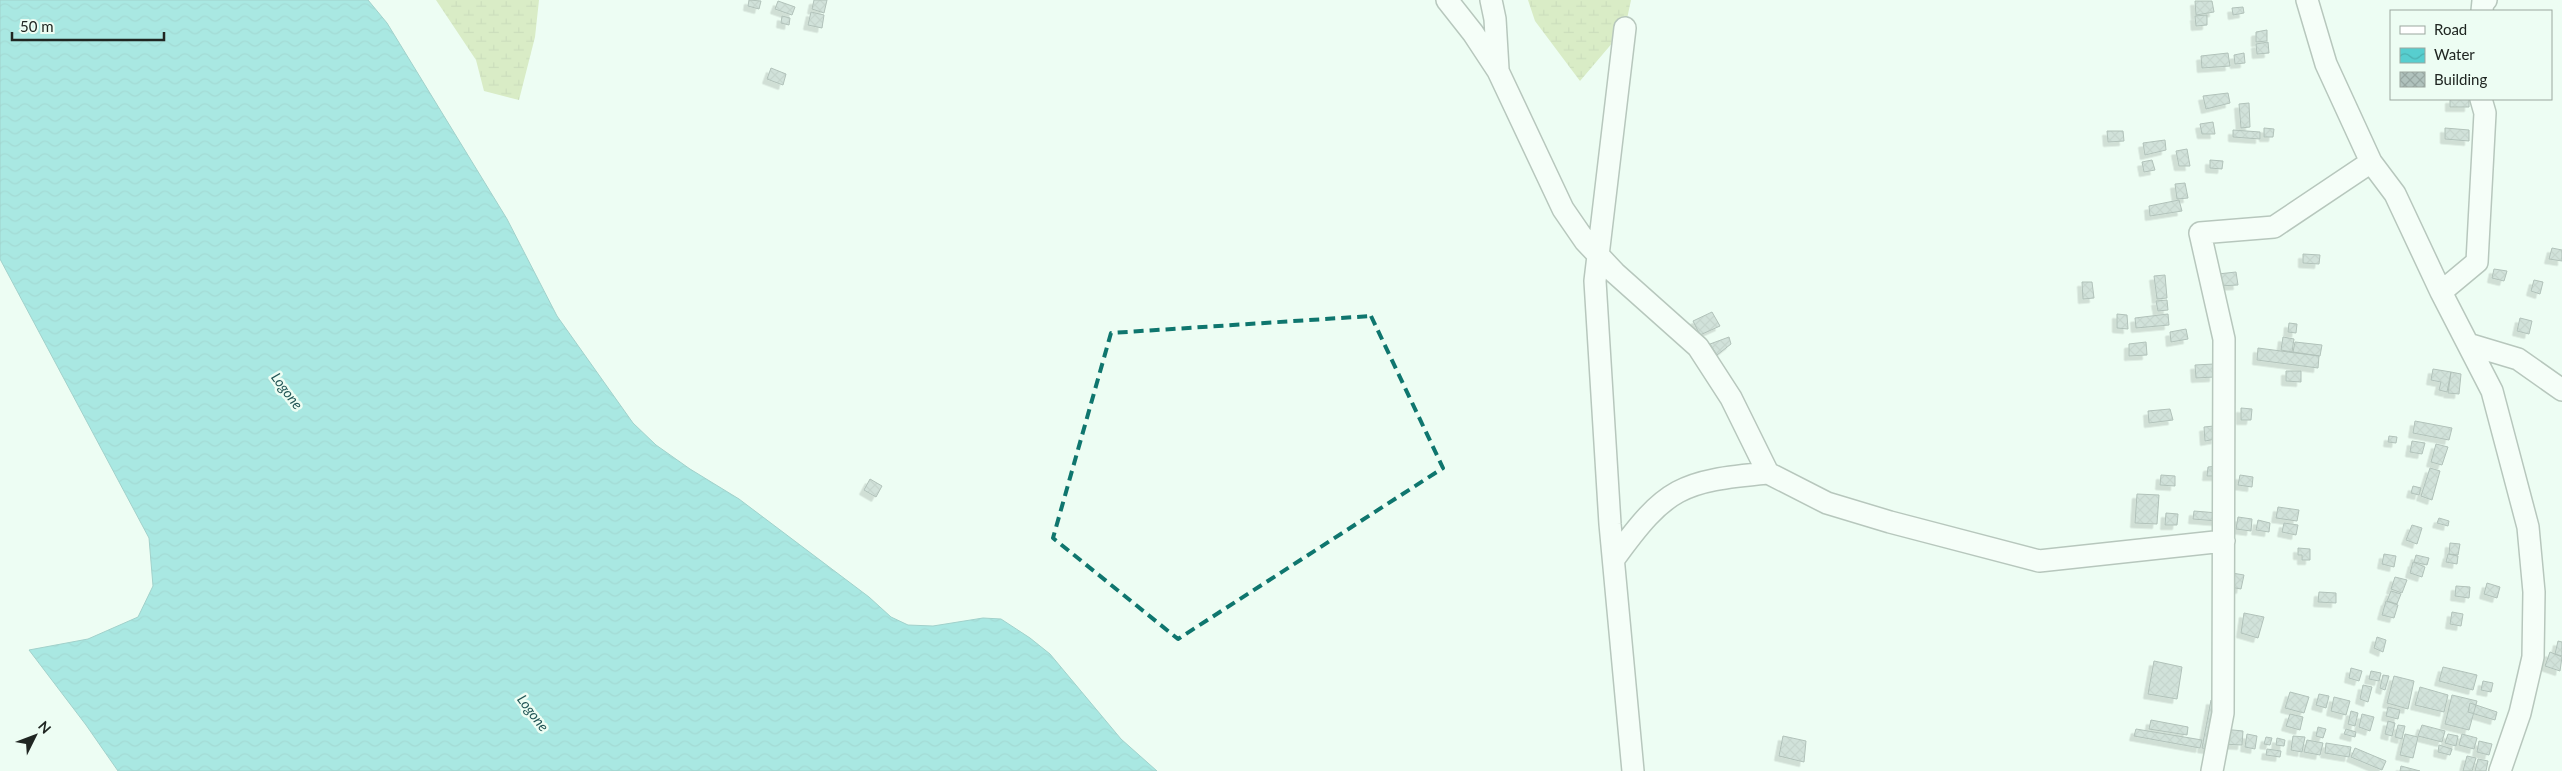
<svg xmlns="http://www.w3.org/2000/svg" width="2562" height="771" font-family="Lato,sans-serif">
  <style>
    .wetland { fill: url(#wetland-marsh) }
    .water { fill: url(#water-waves); stroke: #469c9b }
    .building { fill: url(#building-cross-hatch); stroke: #697a75; filter: url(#shadow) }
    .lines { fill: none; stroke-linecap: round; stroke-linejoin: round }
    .minor-casing { stroke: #77867d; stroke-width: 24 }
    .minor { stroke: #fff; stroke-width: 21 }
    .marked { fill: none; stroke: #0f766e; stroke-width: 4; stroke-dasharray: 10 6; stroke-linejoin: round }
    .labels { text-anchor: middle; stroke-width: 5; stroke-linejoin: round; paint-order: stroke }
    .water-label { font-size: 14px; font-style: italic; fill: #255; stroke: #edfdf3 }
  </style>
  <defs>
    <pattern id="wetland-marsh" width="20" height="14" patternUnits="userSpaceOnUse" patternTransform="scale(1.25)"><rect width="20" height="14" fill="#c0d790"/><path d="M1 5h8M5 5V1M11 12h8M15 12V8" fill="none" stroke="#a5b87c"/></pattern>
    <pattern id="water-waves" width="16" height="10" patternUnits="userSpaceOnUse" patternTransform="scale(1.25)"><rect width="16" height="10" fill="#57cecf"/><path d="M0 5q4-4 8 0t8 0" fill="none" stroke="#4bb1b1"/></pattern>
    <pattern id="building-cross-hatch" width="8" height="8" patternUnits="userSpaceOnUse" patternTransform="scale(1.25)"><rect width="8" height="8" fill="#b0c2bd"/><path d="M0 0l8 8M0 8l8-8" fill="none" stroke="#97a7a2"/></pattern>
    <filter id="shadow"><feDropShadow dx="-4.5" dy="4.5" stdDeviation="0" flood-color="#0004"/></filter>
  </defs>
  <rect width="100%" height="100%" fill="#edfdf3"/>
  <!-- wetland -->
  <path class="wetland" d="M436,0h103l-4,37 -16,63 -35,-9 -8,-31z
    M1528,0h103l-6,28 -45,53 -45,-60z"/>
  <!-- water -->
  <path class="water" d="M0,0h368l19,23 120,196 50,97 76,107 23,22 34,24 49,30 130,98 22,20 17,8 25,1 50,-8 18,1 29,19 20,16 71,85 36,32h-1039l-32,-46 -57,-75 59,-11 50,-22 15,-31 -4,-48 -149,-279z"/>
  <!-- building -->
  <path class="building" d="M749,0l12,1 -2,8 -11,-3z
    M814,0h13l-3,13 -12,-4z
    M778,1l17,6 -3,8 -17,-6z
    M2195,1h17l2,11 -18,3z
    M2243,7l1,6 -11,2 -1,-7z
    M811,12l13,3 -2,13 -14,-3z
    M2207,15v10l-11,1 -1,-10z
    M782,16l8,2 -1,7 -8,-2z
    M2267,30v11l-11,1v-10z
    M2268,42l1,11 -12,1 -1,-10z
    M2228,53l2,13 -28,2 -1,-12z
    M2244,53l1,10 -10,1 -1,-9z
    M771,68l15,6 -3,11 -16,-6z
    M2228,93l2,10 -24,6 -3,-13z
    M2450,99h19v8h-19z
    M2249,103l1,24 -9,1 -2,-24z
    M2213,122l2,12h-13l-2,-10z
    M2264,128l10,1 -1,8h-9z
    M2445,128l24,2v11l-24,-2z
    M2233,130l27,2v7l-27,-2z
    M2107,131h16l1,10 -16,1z
    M2165,140l1,10 -21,5 -2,-12z
    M2187,149l3,17h-11l-3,-15z
    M2152,160l3,10 -11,2 -2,-10z
    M2210,160l13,1 -1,8 -12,-1z
    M2185,183l3,15 -11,1 -2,-15z
    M2179,200l3,11 -32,5 -1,-10z
    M2552,248l10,2v11l-13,-2z
    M2303,254l17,1 -1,9 -16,-1z
    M2494,269l13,2 -3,10 -12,-3z
    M2236,272l2,13 -19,1 -1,-12z
    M2165,275l2,23 -10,1 -3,-23z
    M2534,280l9,2 -3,12 -9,-3z
    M2082,282h10l2,16 -11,1z
    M2167,300l1,10 -10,1 -2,-10z
    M1712,312l8,14 -20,9 -7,-14z
    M2117,314l10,1 1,14 -11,-1z
    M2168,314l1,11 -33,3 -1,-10z
    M2520,318l12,3 -3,13 -12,-3z
    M2289,323l8,1 -1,9 -8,-1z
    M2186,329l2,10 -17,3 -1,-10z
    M1729,337l2,7 -14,11 -7,-11z
    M2283,337l11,2 -2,13 -11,-2z
    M2146,342l1,13 -18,1v-12z
    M2295,342l27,3 -2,11 -27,-4z
    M2258,348l61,8 -1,12 -61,-8z
    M2214,364v13l-18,1 -1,-13z
    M2433,369l18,3 -4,20 -8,-2 2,-8 -10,-2z
    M2286,371h15v11l-15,-1z
    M2451,372l10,2 -2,20 -11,-1z
    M2241,408l11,1 -1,11h-10z
    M2170,409l3,11 -24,3 -1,-12z
    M2415,421l37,7 -3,12 -36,-7z
    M2214,426l2,13 -11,2 -1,-14z
    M2389,436l8,1 -1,6 -8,-1z
    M2412,441l13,2 -3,11 -12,-2z
    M2436,444l12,3 -6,18 -11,-3z
    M2218,466l2,10h-13l1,-9z
    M2430,468l10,3 -8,29 -11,-4z
    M2161,475l14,1v10l-15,-1z
    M2240,475l13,2 -1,10 -14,-2z
    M870,479l12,7 -6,11 -12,-7z
    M2413,486l8,2 -2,7 -8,-2z
    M2137,494l22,1 -2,29 -22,-1z
    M2278,507l21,3 -2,11 -21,-3z
    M2194,511l24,2 -1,8 -24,-2z
    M2166,513l12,1 -1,11h-12z
    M2238,517l14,2 -1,12 -15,-2z
    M2439,518l10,3 -1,5 -11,-3z
    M2258,520l12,3 -1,9 -13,-2z
    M2284,523l14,2 -2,10 -14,-3z
    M2412,525l10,3 -5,16 -11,-4z
    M2450,543l10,1 -2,11 -9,-1z
    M2298,548l12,1v11h-8v-5h-4z
    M2384,554l12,2 -2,11 -12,-3z
    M2448,554l10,2 -1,8 -11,-2z
    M2416,555l13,3 -2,7 -13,-3z
    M2413,562l12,5 -3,10 -12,-4z
    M2232,573l12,2 -3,14 -11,-2z
    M2395,577l12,3 -5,13 -11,-4z
    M2487,583l13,4 -3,11 -13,-4z
    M2456,586l14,1 -1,11 -14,-2z
    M2391,591l10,3 -4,10 -10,-3z
    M2319,592l17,1v10l-18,-1z
    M2386,601l12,4 -4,13 -12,-3z
    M2452,612l11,2 -2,12 -11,-2z
    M2244,613l20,4 -6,21 -17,-5z
    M2377,637l9,3 -3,12 -9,-4z
    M2558,641l4,1v14l-7,-2z
    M2550,652l12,5 -2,14 -15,-5z
    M2154,661l28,6 -5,32 -29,-5z
    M2443,667l34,8 -4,15 -34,-9z
    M2351,668l11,3 -3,10 -10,-3z
    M2371,671l10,2 -2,8 -10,-2z
    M2383,675l6,1 -4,14 -5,-2z
    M2394,676l20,5 -6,28 -21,-6z
    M2483,681l10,2 -2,9 -10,-2z
    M2363,685l9,2 -4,15 -8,-3z
    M2420,687l28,8 -4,17 -29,-7z
    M2290,692l19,5 -5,16 -19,-5z
    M2319,694l10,2 -3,12 -10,-3z
    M2452,695l25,6 -8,29 -24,-6z
    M2334,697l16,4 -4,14 -15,-4z
    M2211,700l11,2 -9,48 -11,-2z
    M2470,703l27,9 -2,8 -27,-8z
    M2388,707l12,3 -2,9 -12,-3z
    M2351,711l7,2 -3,13 -7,-2z
    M2290,714l13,3 -3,13 -14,-4z
    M2362,714l12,3 -4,14 -11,-4z
    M2151,720l37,7 -1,8 -38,-6z
    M2388,721l7,2 -3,13 -7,-2z
    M2398,725l7,1 -3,13 -7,-2z
    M2422,725l23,6 -3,11 -24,-6z
    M2318,727l8,2 -3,9 -7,-2z
    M2136,729l66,11 -2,8 -66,-12z
    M2223,729l20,2 -1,14 -20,-1z
    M2346,729l10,3 -1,5 -11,-3z
    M2247,734l10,2 -2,13 -10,-2z
    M2405,734l13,3 -5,21 -13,-3z
    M2448,734l10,2 -2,10 -11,-3z
    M2462,734l15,4 -3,11 -15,-4z
    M1783,736l23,5 -2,21 -25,-6z
    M2293,736l12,1 -3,15 -11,-2z
    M2266,737l6,1 -2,7 -6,-1z
    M2277,738l8,2 -1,6 -8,-1z
    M2307,740l16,3 -3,12 -16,-3z
    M2479,741l13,3 -3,11 -12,-3z
    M2326,743l25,4 -2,10 -24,-4z
    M2439,745l13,4 -2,6 -12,-3z
    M2355,748l31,13 -4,9 -31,-13z
    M2267,749l14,2 -1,6 -14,-2z
    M2467,756l9,2 -4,13h-9z
    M2478,759l10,2 -2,10h-11z
    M2401,766l19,5h-20z"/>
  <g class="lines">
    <!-- minor casing -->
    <g class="minor-casing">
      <path id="minor" d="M1447,0l26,33 25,38 65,138 22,32 30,32 83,74 33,51 37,75 59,30 63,19 149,39 185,-20
        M1491,0l4,19 3,50
        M2307,0l19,64 45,98 24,32 46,98 51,99 36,136 6,65 -1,65 -13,56 -20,58
        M2482,11l1,-10 3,-1
        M1625,28l-30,253 15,243 23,247
        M2441,292l36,-30 8,-149 -4,-14
        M2468,344l50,15 44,31
        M1614,559c52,-72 67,-78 154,-86
        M2212,771l11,-58 1,-374 -24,-106 74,-6 97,-65"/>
    </g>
    <!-- minor -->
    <use href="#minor" class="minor"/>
  </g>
  <!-- marked area -->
  <path d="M0 0H2562V771H0ZM1371,316l72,152 -265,171 -125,-101 58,-205z" fill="#edfdf3" fill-opacity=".55" fill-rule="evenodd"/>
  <path class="marked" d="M1371,316l72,152 -265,171 -125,-101 58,-205z"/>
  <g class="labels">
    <!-- water labels -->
    <g class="water-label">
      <text transform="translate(287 391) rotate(53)" y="5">Logone</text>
      <text transform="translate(533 713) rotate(53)" y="5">Logone</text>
    </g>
  </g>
  <!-- legend -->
  <rect x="2390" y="10" width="162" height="90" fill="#edfdf3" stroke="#9ba79f"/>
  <rect x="2400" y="26" width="25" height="8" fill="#ffffff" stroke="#9ba79f"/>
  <text x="2434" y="35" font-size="15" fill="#202622">Road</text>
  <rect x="2400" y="48" width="25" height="15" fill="url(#water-waves)" stroke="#9ba79f"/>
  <text x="2434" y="60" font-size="15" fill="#202622">Water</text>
  <rect x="2400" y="72" width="25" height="15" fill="url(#building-cross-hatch)" stroke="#9ba79f"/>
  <text x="2434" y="85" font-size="15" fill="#202622">Building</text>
  <!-- north arrow -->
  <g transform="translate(35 736) rotate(48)" stroke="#edfdf3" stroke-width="4" paint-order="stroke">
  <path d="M0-4L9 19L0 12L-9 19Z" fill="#202622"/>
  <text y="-8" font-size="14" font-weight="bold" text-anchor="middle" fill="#202622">N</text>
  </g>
  <!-- scale -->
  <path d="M12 32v8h152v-8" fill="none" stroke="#202622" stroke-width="2.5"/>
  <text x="20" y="32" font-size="15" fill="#202622" stroke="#edfdf3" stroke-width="4" paint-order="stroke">50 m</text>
</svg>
